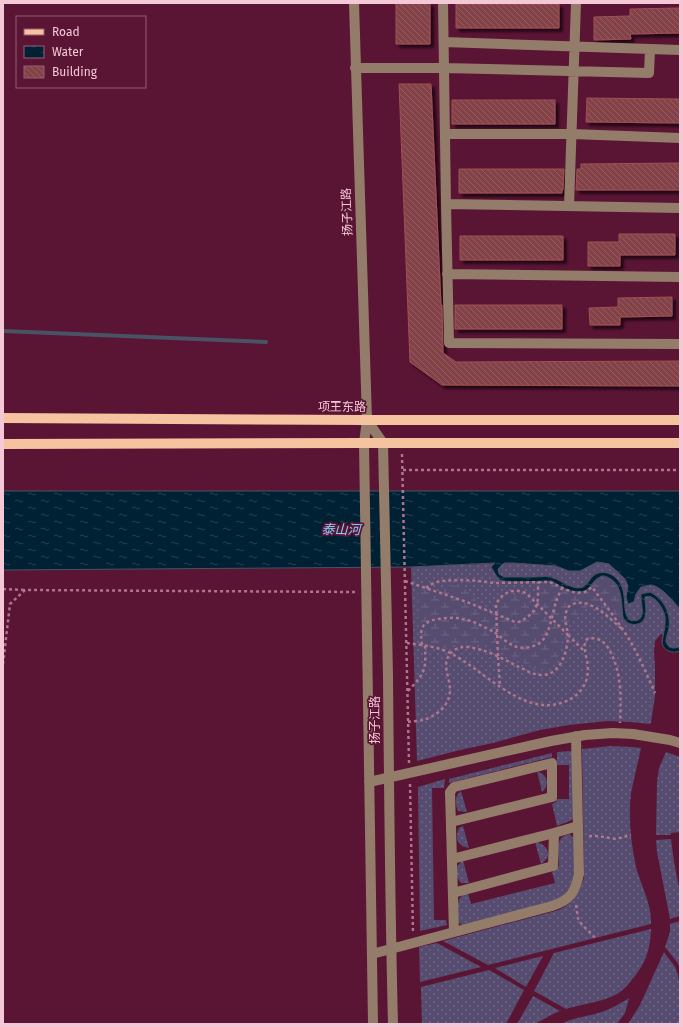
<svg xmlns="http://www.w3.org/2000/svg" width="683" height="1027" font-family="'Fira Sans','Noto Sans SC',sans-serif">
  <style>
    .grass { fill: url(#grass-dots) }
    .wetland { fill: url(#wetland-marsh) }
    .water { fill: url(#water-ripples); stroke: #495364 }
    .lines { fill: none; stroke-linecap: round; stroke-linejoin: round }
    .stream { stroke: #495364; stroke-width: 4 }
    .building { fill: url(#building-back-hatch); stroke: #a15056; filter: url(#shadow) }
    .path { stroke: #ae768c; stroke-width: 2.5; stroke-dasharray: 3 3; stroke-linecap: butt }
    .minor { stroke: #947c6a; stroke-width: 10 }
    .major { stroke: #f5c39f; stroke-width: 10 }
    .path-bridge { stroke: #ae768c; stroke-width: 2.5; stroke-dasharray: 3 3; stroke-linecap: butt }
    .labels { text-anchor: middle; stroke-width: 3.5; stroke-linejoin: round; paint-order: stroke }
    .street-label { font-size: 12px; fill: #f4c8d6; stroke: #5a1434 }
    .water-label { font-size: 13px; font-style: italic; fill: #89d0fd; stroke: #5a1434 }
  </style>
  <defs>
    <pattern id="grass-dots" width="8" height="8" patternUnits="userSpaceOnUse"><rect width="8" height="8" fill="#564c70"/><path d="M2 2h.1M6 6h.1" fill="none" stroke="#6f6484" stroke-width="1.8" stroke-linecap="round"/></pattern>
    <pattern id="wetland-marsh" width="20" height="14" patternUnits="userSpaceOnUse"><rect width="20" height="14" fill="#564c70"/><path d="M1 5h8M5 5V1M11 12h8M15 12V8" fill="none" stroke="#6f6484"/></pattern>
    <pattern id="water-ripples" width="26" height="14" patternUnits="userSpaceOnUse"><rect width="26" height="14" fill="#002133"/><path d="M2 4q2-2 4 0t4 0M15 11q2-2 4 0t4 0" fill="none" stroke="#264050"/></pattern>
    <pattern id="building-back-hatch" width="6" height="6" patternUnits="userSpaceOnUse"><rect width="6" height="6" fill="#834246"/><path d="M-1 5l2 2M0 0l6 6M5-1l2 2" fill="none" stroke="#955c60"/></pattern>
    <filter id="shadow"><feDropShadow dx="3.5" dy="3.5" stdDeviation="1" flood-color="#0009"/></filter>
  </defs>
  <rect width="100%" height="100%" fill="#5a1434"/>
  <!-- grass -->
  <path class="grass" d="M597,562l13,2 15,15 3,7 -2,11 8,5 2,-8 5,-7c3,0 7,-2 10,-2 10,0 22,16 28,23h1v43c-6,2 -15,1 -17,-6 -2,-3 -1,-7 0,-10l-2,-1 -6,7 -1,11 1,16v28l-4,27 -2,1 -17,-2 -25,-1 -38,4 -29,5 -47,13 -33,7 -43,11 -6,-194 102,-4 43,3 13,5 20,-6z
    M611,746l21,1 9,1c-3,15 -7,30 -10,45 -3,25 0,50 5,74 5,19 16,37 15,57l-163,41 -45,-24 116,-31c16,-9 19,-16 25,-32l-2,-129z
    M570,751l2,1 2,66 -2,2 -15,6 -5,-22 4,-2v-3h13v-34h-12v-13z
    M666,752l14,5v75l-9,1v2h-15l1,-53 2,-14z
    M552,753v4l-103,26v-4z
    M537,771c6,2 12,8 9,15 0,2 -3,5 -4,6z
    M445,779l-1,9h-12l2,132h12l1,5 -27,6 -2,-144z
    M461,791l6,21 -9,-1c-3,-8 -4,-14 3,-20z
    M463,826l6,22c-12,-2 -14,-9 -10,-20z
    M569,834l3,2 4,5v30l-5,15 -3,5 -4,4 -6,5 -96,25c-2,-2 -3,-1 -4,-5 -1,-4 -1,-19 2,-22 2,-3 5,-4 8,-5l3,11 84,-21 -3,-11 7,-6c0,-13 -5,-29 10,-32z
    M671,839l3,23 6,31v23l-10,3 -13,-67 -1,-12z
    M535,842c6,0 14,6 13,14 -1,3 -5,6 -7,8z
    M463,860l6,23h-8c-7,-9 -6,-16 2,-23z
    M680,921v47l-3,-6 -12,-15 5,-15v-8z
    M651,929c-1,23 -6,36 -21,53 -3,4 -8,9 -13,12 -14,8 -36,10 -51,15l-32,-18 20,-38z
    M437,943l44,24 -61,15 -1,-35z
    M664,952c3,5 8,10 11,15 7,13 5,42 5,57h-52l12,-19z
    M543,956l-17,31 -31,-19z
    M489,970l35,20 -18,34h-84l-1,-37z
    M533,996l27,15 -9,4 -16,9h-18z
    M629,998l-4,15 -8,11h-9l-4,-1 -42,1c10,-6 21,-7 33,-10 12,-3 23,-9 34,-16z"/>
  <!-- wetland -->
  <path class="wetland" d="M602,580c2,0 5,-1 7,0 11,4 13,35 14,45l-24,-19 -5,-2 -7,3 -12,11 -13,15 -1,18 -5,9 -6,7 -6,2h-8l-44,-22c-15,-4 -32,-9 -45,2l-23,-7h-5l-1,-54c6,2 15,5 22,3 3,-1 5,-4 8,-5 7,-2 20,2 24,7 4,4 4,10 6,15l21,9c0,-3 -1,-7 0,-10 2,-12 16,-12 25,-11l13,14 3,-9v-16c12,-3 14,2 24,6 7,3 12,4 19,4l12,-12z"/>
  <!-- water -->
  <path class="water" d="M3,491h677v117h-1c-6,-7 -18,-22 -28,-23 -3,0 -7,2 -10,2l-5,7 -2,8 -6,2 -2,-7 2,-11 -3,-7 -16,-15 -12,-2 -17,9h-11l-13,-5 -43,-3h-9l-6,6 1,5 5,3c11,0 21,0 31,0 6,0 13,-2 19,1 7,3 21,13 29,9 4,-2 7,-8 10,-11 7,-6 17,-4 23,2 14,13 4,34 14,42 19,4 10,-16 11,-26l9,-2c14,7 21,21 19,36 -1,5 -3,8 -3,13 1,7 8,9 14,5v5c-8,3 -16,0 -18,-8 1,-8 4,-18 3,-26 -1,-8 -11,-24 -20,-20 0,7 2,13 0,20 -3,10 -18,10 -22,0 -2,-14 0,-32 -14,-39 -3,-2 -7,-3 -9,-1 -5,2 -8,7 -11,11 -10,10 -29,-1 -37,-7 -9,0 -46,2 -52,-1 -4,-3 -6,-9 -9,-13l4,-4 -84,4 -408,3z"/>
  <g class="lines">
    <!-- stream -->
    <path class="stream" d="M3,331l263,11"/>
  </g>
  <!-- building -->
  <path class="building" d="M396,3h34v41h-34z
    M456,4h103v24h-103z
    M680,8v25l-50,1 1,5 -37,1v-23l36,-1v-7z
    M399,84h32l10,221h1l1,48 13,9 224,-1v25l-238,-1 -32,-23z
    M587,98l93,1v24l-94,-1z
    M452,100h103v24h-103z
    M680,163v27h-104l1,-21h4v-5z
    M459,169h105l-1,21h-1v3h-103z
    M619,234h56v21h-55v11h-32v-24h31z
    M460,236h103v24h-103z
    M672,297v19l-52,1v8h-30l-1,-17 29,-1v-9z
    M455,305h107v24h-107z"/>
  <g class="lines">
    <!-- path -->
    <path class="path" d="M402,454l7,309
      M403,470h277
      M405,581l62,21 48,20h4c21,-11 19,-19 19,-40
      M426,588l6,-4 8,-3 21,-1 18,1 15,2 56,-1 17,8 9,3 9,-1 7,-5c14,19 29,38 41,59 8,15 15,31 22,47
      M3,589l22,1
      M568,635l17,17
      M407,643c13,2 28,3 41,9 33,15 73,64 113,51 7,-2 15,-6 20,-13 8,-10 8,-22 5,-34 -1,-7 -3,-11 1,-17 13,-3 19,4 24,14 11,22 10,46 9,70
      M422,645c-2,-15 -2,-23 16,-26 8,-1 17,-2 25,0 9,1 23,9 31,13 7,5 14,12 23,15 7,2 18,0 24,-5 9,-8 11,-28 15,-40 1,-5 4,-9 6,-14
      M498,657l2,29
      M3,664l7,-60 15,-14 331,2
      M408,691c17,-18 18,-20 17,-45
      M408,722c5,-1 11,-1 15,-2 14,-4 27,-15 27,-30 0,-15 -12,-30 6,-41 4,-2 7,-2 12,-2 18,2 35,12 51,20 7,3 14,8 22,8 20,1 27,-25 27,-41 -1,-8 -5,-16 -1,-24 1,-3 3,-5 6,-6 17,-7 37,15 49,25
      M410,784l3,149
      M589,836h8l19,3 15,-4
      M576,905c1,5 1,9 2,13 2,7 13,14 17,20"/>
    <!-- minor -->
    <path class="minor" d="M354,3l13,417 -3,23 9,581
      M443,3l3,201 3,139 231,1
      M444,42l236,8
      M355,68h89l205,5 1,-24
      M445,134h127l108,4
      M446,204l234,4
      M569,206l7,-203
      M447,274l233,3
      M367,420l16,23c1,78 4,155 5,233 1,116 2,232 5,348
      M369,782l182,-41 34,-6 28,-2 20,1 37,6 10,3
      M451,822l101,-25v-34l-98,24 -4,5 4,140
      M554,833l24,-7
      M452,859l102,-26 -1,33 -100,27
      M372,954l180,-48c18,-6 23,-13 27,-32l-3,-138"/>
    <!-- major -->
    <path class="major" d="M3,418l364,2h313
      M3,444l361,-1h316"/>
    <!-- path-bridge -->
    <path class="path-bridge" d="M498,656l-2,-51c5,-13 19,-18 31,-11l41,41"/>
  </g>
  <g class="labels">
    <!-- street labels -->
    <g class="street-label">
      <text transform="translate(347 212) rotate(-92)" y="4">扬子江路</text>
      <text x="342" y="411">项王东路</text>
      <text transform="translate(375 720) rotate(-90)" y="4">扬子江路</text>
    </g>
    <!-- water labels -->
    <g class="water-label">
      <text transform="translate(341 529) rotate(1)" y="5">泰山河</text>
    </g>
  </g>
  <!-- border -->
  <rect width="683" height="1027" fill="none" stroke="#f4c8d6" stroke-width="8"/>
  <!-- legend -->
  <rect x="16" y="16" width="130" height="72" fill="#5a1434" stroke="#985c75"/>
  <rect x="24" y="29" width="20" height="6" fill="#f5c39f" stroke="#985c75"/>
  <text x="52" y="36" font-size="12" fill="#f4c8d6">Road</text>
  <rect x="24" y="46" width="20" height="12" fill="url(#water-ripples)" stroke="#985c75"/>
  <text x="52" y="56" font-size="12" fill="#f4c8d6">Water</text>
  <rect x="24" y="66" width="20" height="12" fill="url(#building-back-hatch)" stroke="#985c75"/>
  <text x="52" y="76" font-size="12" fill="#f4c8d6">Building</text>
</svg>
